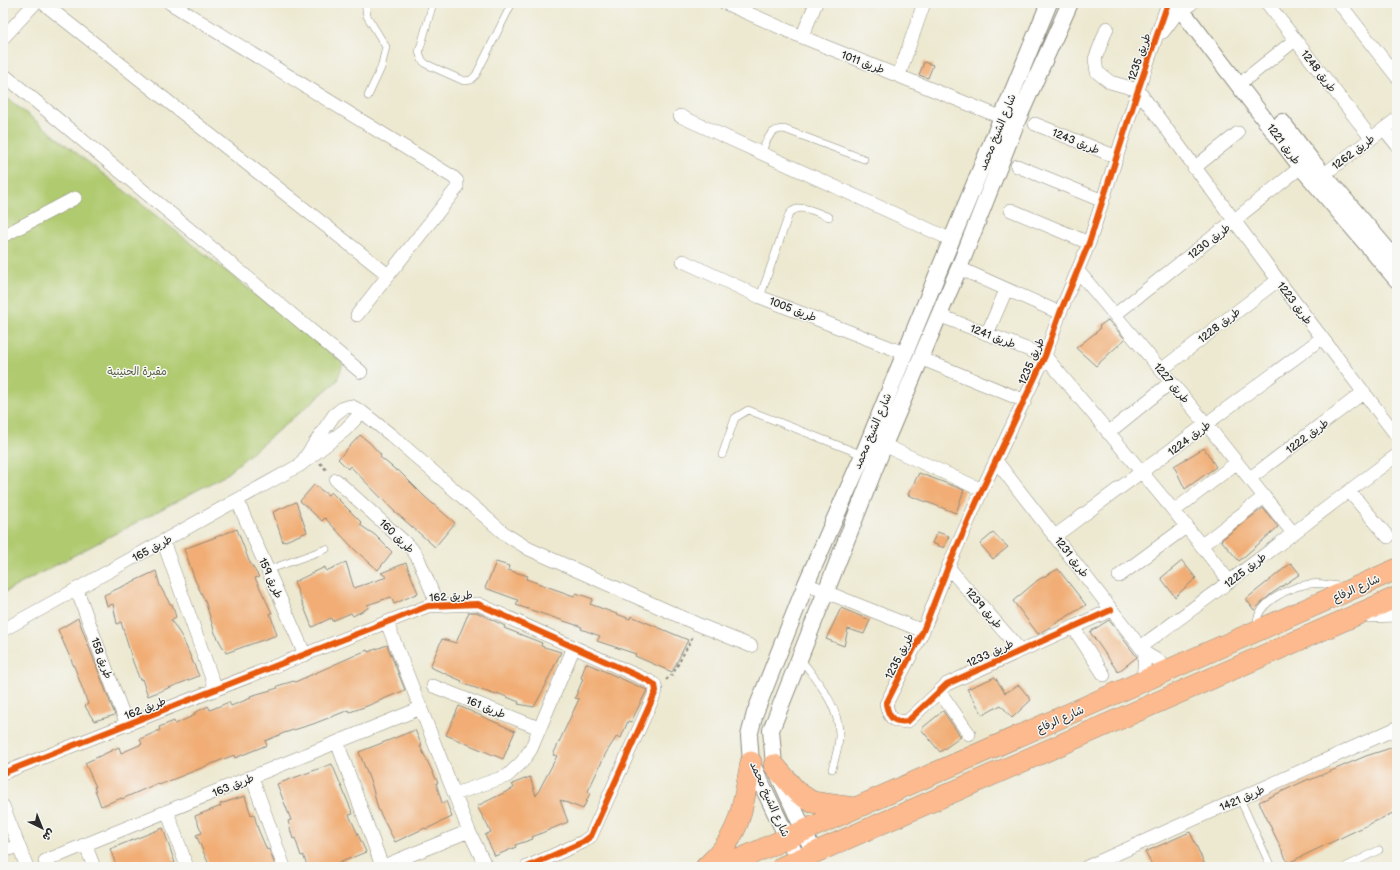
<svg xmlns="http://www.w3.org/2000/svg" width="1400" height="870" font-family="'Balsamiq Sans','Playpen Sans Arabic',sans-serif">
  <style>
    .green { fill: #b0ca70; stroke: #6e7a4e }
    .building { fill: #f1ad74 }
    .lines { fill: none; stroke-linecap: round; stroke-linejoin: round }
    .service-casing { stroke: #8c8a7e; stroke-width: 8 }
    .minor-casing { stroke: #8c8a7e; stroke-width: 14 }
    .tertiary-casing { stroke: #8c8a7e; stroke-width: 18 }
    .primary-casing { stroke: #8c8a7e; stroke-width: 22 }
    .path { stroke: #8c8a7e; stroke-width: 2; stroke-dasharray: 3 3; stroke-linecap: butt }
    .service { stroke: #fff; stroke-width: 7 }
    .minor { stroke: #fff; stroke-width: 13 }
    .tertiary { stroke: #fff; stroke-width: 16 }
    .primary { stroke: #fcba8e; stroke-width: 21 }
    .cycleway-casing { stroke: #f6f6f2; stroke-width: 8 }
    .cycleway { stroke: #e8590c; stroke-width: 6 }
    .labels { text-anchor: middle; stroke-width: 3; stroke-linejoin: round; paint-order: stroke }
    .street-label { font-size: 11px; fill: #2b2b2b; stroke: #f6f6f2 }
    .park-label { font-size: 11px; fill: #535b40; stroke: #f6f6f2 }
  </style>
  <rect width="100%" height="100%" fill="#f6f6f2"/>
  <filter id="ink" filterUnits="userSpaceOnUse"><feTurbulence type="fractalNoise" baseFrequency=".025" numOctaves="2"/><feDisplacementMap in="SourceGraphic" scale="8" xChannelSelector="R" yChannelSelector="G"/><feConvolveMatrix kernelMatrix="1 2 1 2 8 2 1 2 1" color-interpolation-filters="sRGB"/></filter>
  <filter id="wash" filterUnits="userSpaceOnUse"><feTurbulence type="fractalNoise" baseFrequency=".012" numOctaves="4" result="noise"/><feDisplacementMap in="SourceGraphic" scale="16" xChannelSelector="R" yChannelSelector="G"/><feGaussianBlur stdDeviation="0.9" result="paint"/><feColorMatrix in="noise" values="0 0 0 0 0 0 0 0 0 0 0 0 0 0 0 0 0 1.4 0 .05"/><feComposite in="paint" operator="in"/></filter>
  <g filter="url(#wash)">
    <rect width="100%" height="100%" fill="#ede9d1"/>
    <!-- green -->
    <path class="green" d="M3,95l340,268 -6,18 -113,95 -221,117z"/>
    <g id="blocks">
      <!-- building -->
      <path class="building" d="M924,62l9,3 -5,13 -9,-3z
        M1108,320l17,19 -29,27 -20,-18 24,-19 -1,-3z
        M360,435l10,8 11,12 -1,2 17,14 1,-1 27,27 30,26 -20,24 -41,-36 -44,-45 -2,3 -10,-10z
        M1204,448l12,19 -31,22 -11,-23z
        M919,473l45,17 -8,23 -48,-18z
        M314,485l14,10 3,-3 31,31 -2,2 15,10 17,17 -14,18 -23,-20 -30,-32 -3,3 -22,-20z
        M296,502l11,30 -24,10 -10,-30z
        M1263,508l15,19 -39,34 -18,-21z
        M237,529l12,32 10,16 -4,1 17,35h-2l7,22 -51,18 -11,-20 -10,-32 -10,-21 -11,-31z
        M937,532l12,4 -5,12 -12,-5z
        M993,533l15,14 -15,12 -13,-15z
        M1182,561l14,17 -21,19 -14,-19z
        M346,562l8,26 33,-11 -6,-4 25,-10 12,30 -24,11 -3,-7 -24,8 1,3 -15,8 -2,-3 -19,8 -1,-3 -19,9 -18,-45 31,-15 1,4z
        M496,562l13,4 -1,4 20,6 -2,3 48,17 2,-3 17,6 -3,5 40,15 1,-3 57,24 -16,32 -37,-16 1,-2 -39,-13 3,-5 -19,-7 1,-2 -66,-22 2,-5 -33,-12z
        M1291,563l9,11 -29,20 -17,16 -8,-11z
        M1058,569l28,36 -48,29 -25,-33 25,-21z
        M156,571l4,15 10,18h2l4,13 -5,3 11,17 17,39 -51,20 -6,-17 -2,1 -7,-18 -12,-40 -4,2 -4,-20 -6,2 -3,-11z
        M841,608l29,12 -6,14 -16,-5 -4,17 -18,-7z
        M469,612h7l29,14 -1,2 38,15 -1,3 20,6 -15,31h1l-13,24 -16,-3 1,-2 -22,-9 -1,2 -35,-12 1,-2 -32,-14 12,-28 14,4z
        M78,618l37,97 -21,6 -9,-15 3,-2 -12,-33 -18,-41z
        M1109,620l28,37 -19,15 -28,-40z
        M387,645l18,45 -38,16 -17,6 -1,-2 -36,14 -29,9 -19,8 2,4 -32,13 -1,-3 -75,30 -1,-2 -36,16v-1l-21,8 -7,-19h2l-11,-24 34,-16 2,6 21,-9 -2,-5 20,-9 -1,-3 15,-6 1,3 20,-9 -1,-2 14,-7 2,4 19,-8 2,4 20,-8 -1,-2 28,-8 -1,-2 17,-5 1,1 72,-32 1,2z
        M586,663l61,27 -16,32 -3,-1 -7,17 -4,-2 -11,17 -18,38 2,2 -7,16 -23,-9 8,22 -36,15 1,2 -18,6 1,2 -21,9 -10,-21 6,-3 -14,-26 37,-18 -2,-4 18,-7 6,19 21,-40 -4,-1 26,-56 -4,-1 8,-19 -2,-1z
        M995,677l10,16 14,-8 12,15 -19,18 -11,-13 -18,10 -16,-26z
        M459,706l56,25 -12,28 -57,-24z
        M943,711l18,26 -21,15 -19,-23z
        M415,730l7,16h-2l18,37h-2l6,20 4,-2 6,16 -26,12 -1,-1 -30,14 -17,-33 -6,-23 -13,-34z
        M1397,746v65l-109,52 -29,-61 50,-23 1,1 56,-24z
        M332,764l21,50 -4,1 17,37 -37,15h-21l-5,-12 -2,1 -6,-18 -2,1 -5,-18 3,-1 -14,-36z
        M245,796l6,19 3,-1 4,15 9,21 2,-1 6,16 -6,2h-59l-14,-32 6,-2 -7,-17 26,-10 -1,-2z
        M163,828l12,35 -4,1 2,3h-56l-7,-18z
        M1190,832l16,35h-53l-8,-15z"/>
    </g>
  </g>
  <g filter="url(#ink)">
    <use href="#blocks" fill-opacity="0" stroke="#8c8a7e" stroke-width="1"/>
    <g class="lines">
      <!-- service casing -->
      <g class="service-casing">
        <path id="service" d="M365,3l2,13 19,31 -5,21 -13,28
          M433,3l-14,49 3,8 4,4 38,17 7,-1 5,-5 36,-72
          M761,153c6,-12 8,-24 23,-24l80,30
          M760,297l29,-83c11,-12 26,-2 40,3
          M722,455l13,-37 13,-8 115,45
          M268,570l58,-21
          M1258,629c-8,-24 34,-44 53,-45 10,-2 20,2 31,2
          M800,658c17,23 40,48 39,78 0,11 -4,23 -7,33
          M1240,799l31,68
          M1345,867l34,-17"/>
      </g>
      <!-- minor casing -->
      <g class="minor-casing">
        <path id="minor" d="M43,3l344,271
          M170,3l283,174 4,4v7l-100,127
          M725,3l77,34 201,81
          M1267,3l104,135
          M1339,3l58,74
          M1107,28l-12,31 2,13 13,10 28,8 140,190 119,156
          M1163,32l14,-19 14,-9
          M802,37l14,-34
          M3,38l32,-35
          M3,74l358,298
          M899,75l25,-72
          M1247,78l48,-38
          M680,116l272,124
          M1035,124l82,33
          M1384,129l13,16
          M1017,166l86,35
          M1194,168l44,-35
          M1323,175l74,-56
          M1011,210l78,33
          M3,236l72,-38
          M683,261l77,36 144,56
          M959,268l101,45
          M1078,271l129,154 86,108
          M1116,314l185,-147
          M938,315l107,41 129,155 56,71
          M987,334l19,-44
          M920,358l105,43
          M1161,370l117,-90
          M1108,433l63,-51
          M884,445l98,45
          M997,462l148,191 27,16
          M300,465l34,-50 9,-7 8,-2 11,6 29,23 114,99 24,15 168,75 54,22
          M1249,479l115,-87
          M336,480l75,68 7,10 20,48
          M1349,491l39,46
          M237,500l68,155
          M1174,511l62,-48
          M1055,536l267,-198
          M163,541l53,149
          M1202,545l62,-48
          M948,567l72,83
          M1119,576l68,-50
          M806,584l117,47
          M77,590l50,135
          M1111,610l-164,74 -39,37c-15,2 -19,-3 -22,-17l37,-73 25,-64 34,-77 63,-134 15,-43 29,-70 49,-153 30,-87
          M1367,616l30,-1
          M387,623l82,208 17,36
          M1073,627l31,48
          M3,630l297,-165 45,-35 17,-18
          M1140,647c87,-62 171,-128 257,-192
          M1143,682l2,-29
          M433,686l106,42
          M940,692l29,42
          M337,742l45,124
          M3,773l425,-167 50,-2 171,77 6,4 1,6 -65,145 -8,6 -56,25
          M252,777l32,90
          M455,794l52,-18 15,-14 9,-13 43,-102
          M3,806l24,61
          M167,811l20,56
          M85,844l9,23
          M3,851l15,-5
          M45,861l376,-153
          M381,867l88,-36
          M1087,867l310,-139"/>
      </g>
      <!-- tertiary casing -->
      <g class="tertiary-casing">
        <path id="tertiary" d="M1176,3l125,164 96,113
          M1282,122l29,38 86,101
          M814,853l-40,-88 -3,-35 113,-285 75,-177 58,-147 53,-118
          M798,860l-47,-98 -2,-26 6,-23 51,-129 57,-129 186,-452"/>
      </g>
      <!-- primary casing -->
      <g class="primary-casing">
        <path id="primary" d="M774,765l23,27 15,10 42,6
          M706,867c36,-32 36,-59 45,-105
          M722,867l675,-298
          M782,867l615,-270"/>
      </g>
      <!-- path -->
      <path class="path" d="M320,463l8,9
        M666,680l7,-6 20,-38"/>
      <!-- service -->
      <use href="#service" class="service"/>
      <!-- minor -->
      <use href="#minor" class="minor"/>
      <!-- tertiary -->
      <use href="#tertiary" class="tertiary"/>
      <!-- primary -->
      <use href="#primary" class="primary"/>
      <!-- cycleway casing -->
      <g class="cycleway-casing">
        <path id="cycleway" d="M1111,610l-164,74 -39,37c-15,2 -19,-3 -22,-17l37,-73 25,-64 34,-77 63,-134 15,-43 29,-70 49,-153 30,-87
          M3,773l425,-167 50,-2 171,77 6,4 1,6 -65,145 -8,6 -56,25"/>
      </g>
      <!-- cycleway -->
      <use href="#cycleway" class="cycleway"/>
    </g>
  </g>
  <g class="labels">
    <!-- street labels -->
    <g class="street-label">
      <text transform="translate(1139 57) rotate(-71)" y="4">طريق 1235</text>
      <text transform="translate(863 62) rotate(21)" y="4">طريق 1011</text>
      <text transform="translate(1319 71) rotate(52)" y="4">طريق 1248</text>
      <text transform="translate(997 132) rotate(-68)" y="4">شارع الشيخ محمد</text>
      <text transform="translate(1076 141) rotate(22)" y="4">طريق 1243</text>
      <text transform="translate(1284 144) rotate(53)" y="4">طريق 1221</text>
      <text transform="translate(1353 152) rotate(-37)" y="4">طريق 1262</text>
      <text transform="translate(1209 241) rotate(-38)" y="4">طريق 1230</text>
      <text transform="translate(1295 303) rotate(53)" y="4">طريق 1223</text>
      <text transform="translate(793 309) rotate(21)" y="4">طريق 1005</text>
      <text transform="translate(1219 325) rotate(-38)" y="4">طريق 1228</text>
      <text transform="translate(993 336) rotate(21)" y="4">طريق 1241</text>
      <text transform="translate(1031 361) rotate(-67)" y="4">طريق 1235</text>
      <text transform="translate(1172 383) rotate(50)" y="4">طريق 1227</text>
      <text transform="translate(872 431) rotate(-67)" y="4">شارع الشيخ محمد</text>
      <text transform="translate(1307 436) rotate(-37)" y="4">طريق 1222</text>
      <text transform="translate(1189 438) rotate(-37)" y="4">طريق 1224</text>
      <text transform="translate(397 536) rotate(44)" y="4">طريق 160</text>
      <text transform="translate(152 548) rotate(-29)" y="4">طريق 165</text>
      <text transform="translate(1072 557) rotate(52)" y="4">طريق 1231</text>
      <text transform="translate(1245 570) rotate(-38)" y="4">طريق 1225</text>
      <text transform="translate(271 578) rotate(66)" y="4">طريق 159</text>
      <text transform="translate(1356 588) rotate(-24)" y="4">شارع الرفاع</text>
      <text transform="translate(451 596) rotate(-4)" y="4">طريق 162</text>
      <text transform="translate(984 608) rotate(49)" y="4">طريق 1239</text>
      <text transform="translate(990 653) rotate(-25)" y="4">طريق 1233</text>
      <text transform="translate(899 656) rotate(-63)" y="4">طريق 1235</text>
      <text transform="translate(102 658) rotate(70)" y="4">طريق 158</text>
      <text transform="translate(486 707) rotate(22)" y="4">طريق 161</text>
      <text transform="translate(145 708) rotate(-22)" y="4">طريق 162</text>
      <text transform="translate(1060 719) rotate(-24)" y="4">شارع الرفاع</text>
      <text transform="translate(233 785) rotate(-22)" y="4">طريق 163</text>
      <text transform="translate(1242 798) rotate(-24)" y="4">طريق 1421</text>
      <text transform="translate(770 799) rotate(66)" y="4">شارع الشيخ محمد</text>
    </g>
    <!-- park labels -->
    <g class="park-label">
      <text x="137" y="375">مقبرة الحنينية</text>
    </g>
  </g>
  <!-- margin -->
  <rect width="1400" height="870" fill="none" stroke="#f6f6f2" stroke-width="16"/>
  <!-- north arrow -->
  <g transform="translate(42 828) rotate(137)" stroke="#f6f6f2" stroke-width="3" paint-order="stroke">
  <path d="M0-3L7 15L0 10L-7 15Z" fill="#2b2b2b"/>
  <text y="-6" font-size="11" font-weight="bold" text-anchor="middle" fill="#2b2b2b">ش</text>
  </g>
</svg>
